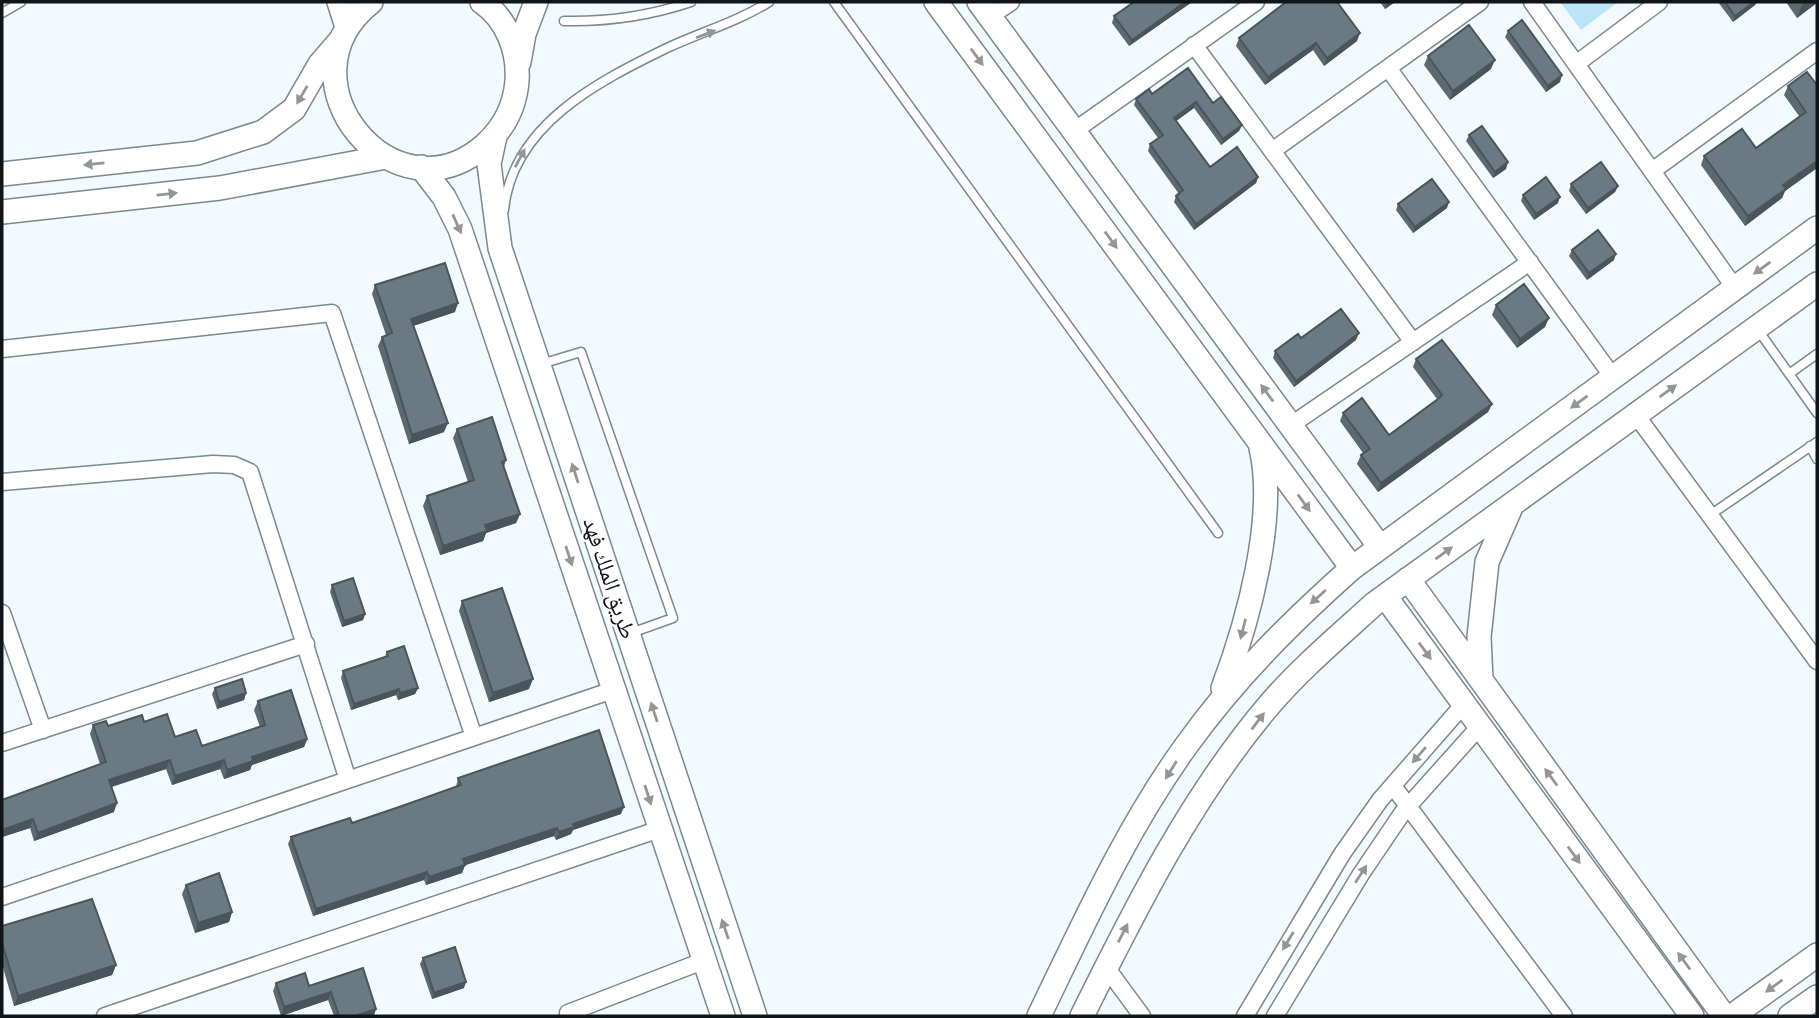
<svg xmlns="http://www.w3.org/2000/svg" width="1819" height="1018" font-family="'Sofia Sans Condensed','Noto Naskh Arabic',sans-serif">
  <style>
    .green { fill: #bae5f9 }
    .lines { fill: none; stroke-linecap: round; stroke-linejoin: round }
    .lane-casing { stroke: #798991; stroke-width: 11 }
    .street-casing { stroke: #798991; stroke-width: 19 }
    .secondary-casing { stroke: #798991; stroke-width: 26 }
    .lane { stroke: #fff; stroke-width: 8 }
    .street { stroke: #fff; stroke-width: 16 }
    .secondary { stroke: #fff; stroke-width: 23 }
    .wall { fill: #5b6970 }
    .shaded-wall { fill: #4a555b }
    .building { fill: #6a7a82; stroke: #4a555b; stroke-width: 2 }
    .oneway { fill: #939697 }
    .labels { text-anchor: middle; stroke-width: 5; stroke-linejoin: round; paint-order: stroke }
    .street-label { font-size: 23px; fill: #0f1518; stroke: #fff }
  </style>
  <rect width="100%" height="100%" fill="#f2fafd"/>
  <!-- green -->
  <path class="green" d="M1560,2h58l-37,28z"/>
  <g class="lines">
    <!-- lane casing -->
    <g class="lane-casing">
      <path id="lane" d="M834,2l384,531
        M2,13l19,-11
        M564,21c45,1 85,-5 127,-19
        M504,210c8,-85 95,-129 163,-162 34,-16 70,-26 102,-46
        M1758,330l59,83
        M541,364l40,-12 92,266 -42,15
        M1789,374l28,-20
        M1810,446l7,13
        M1710,515l107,-73"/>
    </g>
    <!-- street casing -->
    <g class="street-casing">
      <path id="street" d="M1532,2l203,286
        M990,16l21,-14
        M1194,45l219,297
        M1576,64l83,-62
        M1388,68l225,309
        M1074,131l182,-129
        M1272,151l208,-149
        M1652,171l165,-120
        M2,349l330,-36 142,424
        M1636,415l181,246
        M1291,425l239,-163
        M2,482l211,-18 21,1 16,7 98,308
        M2,613l41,117
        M2,743l304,-99
        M1393,786l171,230
        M2,897l611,-207
        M1106,967l36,49
        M105,1016l555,-187
        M569,1016l-1,-3 135,-52
        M1245,1016l97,-162 38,-54 84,-96
        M1275,1016l86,-142 42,-62 77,-86"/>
    </g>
    <!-- secondary casing -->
    <g class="secondary-casing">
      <path id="secondary" d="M339,2l8,25
        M371,2c-98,78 24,223 114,143 19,-17 30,-39 32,-64 2,-30 -10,-62 -35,-79
        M936,2l416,566
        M979,2l401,545
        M519,62l5,-28 12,-32
        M495,136l-6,28 11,84 255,768
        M421,167l23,30 16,32 263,787
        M2,174l195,-21 66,-21 31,-23 26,-45 19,-22
        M2,212l218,-24 166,-31
        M1408,579l316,437
        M1385,596l307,420
        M1481,680l-2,-43 8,-75 24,-55
        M1223,688c25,-66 54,-171 38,-240
        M1039,1016c44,-91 87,-187 147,-270 48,-67 104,-123 166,-178l465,-340
        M1082,1016c54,-109 109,-219 188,-312 31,-36 69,-68 104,-100l443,-320
        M1732,1016l85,-61
        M1790,1016l27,-19"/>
    </g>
    <!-- lane -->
    <use href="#lane" class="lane"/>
    <!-- street -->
    <use href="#street" class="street"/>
    <!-- secondary -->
    <use href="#secondary" class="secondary"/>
  </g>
  <!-- wall -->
  <path class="wall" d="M1134,2h58l-63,44 -17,-23 2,-7z
    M1380,2h15l-10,7z
    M1718,2h39l-2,3 -22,17z
    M1786,2h31l-20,16z
    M1508,31l52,51 -14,10 -41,-55z
    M1239,38l118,3 -33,25 -11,-16 -48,35 -29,-39z
    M1428,56l63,13 -41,31 -26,-35z
    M1817,85v83l-32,23 -3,7 -37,28 -44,-61 3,-9 52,-8 43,-32 -15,-21 4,-9z
    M1152,94l61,9 29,22 -3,6 -18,14 -27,-37 -18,13 34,46 48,10 -2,6 -62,47 -20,-28 2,-6 3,-2 -31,-43 2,-7 8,-6 -24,-33 2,-6z
    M1469,135l37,34 -13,9 -27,-37z
    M1571,184l47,2 -3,6 -29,22 -17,-23z
    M1523,195l35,8 -24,17 -13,-19z
    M1398,204l49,4 -34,25 -17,-23z
    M1572,250l42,10 -27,20 -18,-24z
    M375,285l80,27 -42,14 31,106 -35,12 -31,-98 4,-9 4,-2 -14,-41z
    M1496,305l49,22 -28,21 -25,-33z
    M1301,338l55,2 -62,47 -21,-29 2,-7z
    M1416,359l76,45 -4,8 -110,80 -21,-28 4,-9 2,-2 -23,-32 3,-8 46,22 48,-36 -24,-32z
    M457,429l49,31 -2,7 16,47 -4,9 -30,10 -3,8 -43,14 -17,-49 4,-10 41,-14 -15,-44z
    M332,585l33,29 -2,6 -21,7 -12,-35z
    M462,601l67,88 -40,13 -30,-91z
    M387,652l31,36 -3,6 -17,6 -2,-5 -45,15 -10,-32 2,-7 42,-14z
    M215,688l31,5 -2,7 -27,9 -5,-15z
    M258,701l49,38 -3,8 -52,18 -2,5 -26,9 -4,-10 -48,16 -6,-16 -54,18 2,25 -80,29 -4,-13 -28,9v-37l98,-36 -10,-30 3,-9 15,1 36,-4 31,15 27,9 58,-19 -6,-17z
    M458,778l163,36 -48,16 -2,4 -15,6 -2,-4 -89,29 -3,8 -36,12 -2,-5 -111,36 -25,-72 3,-7 61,-14 50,-17 54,-19z
    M186,885l46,27 -3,10 -34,11 -13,-39z
    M2,926l114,39 -4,10 -98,31 -12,-42z
    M423,958l41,30 -32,11 -12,-35z
    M363,968l11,48h-40l-6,-16 -47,16 -8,-25 3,-8 33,3z"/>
  <!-- shaded-wall -->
  <path class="shaded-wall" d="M1185,2h7l-63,44 3,-6z
    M1389,2h6l-10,7 2,-6z
    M1754,2h3l-2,3 -22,17 2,-6z
    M1806,2h11v1l-20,15 5,-13z
    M1360,33l-3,8 -33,25 3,-8z
    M1316,43l-3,7 -48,35 3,-8z
    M1495,60l-4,9 -41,31 3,-9z
    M1562,75l-2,7 -14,10 2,-6z
    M1196,102l-2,6 -22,16 2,-6z
    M1242,125l-3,6 -18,14 2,-6z
    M1817,161v7l-32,23 -3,7 -37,28 3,-10 35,-31z
    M1508,162l-2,7 -13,9 2,-6z
    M1258,177l-2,6 -62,47 2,-6z
    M1618,186l-3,6 -29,22 2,-6z
    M1560,197l-2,6 -24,17 2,-6z
    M1449,202l-2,6 -34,25 2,-6z
    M1616,254l-2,6 -27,20 2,-7z
    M458,303l-3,9 -48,16 4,-9z
    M1549,318l-4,9 -28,21 3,-9z
    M1359,333l-3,7 -62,47 2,-6z
    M1492,404l-4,8 -110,80 3,-9z
    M448,423l-4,9 -35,12 3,-9z
    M520,514l-4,9 -30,10 -3,8 -43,14 3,-9 42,-21z
    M365,614l-2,6 -21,7 2,-6z
    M533,679l-4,10 -40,13 4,-9z
    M418,688l-3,6 -17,6 2,-7z
    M399,689l-3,6 -45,15 3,-6z
    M246,693l-2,7 -27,9 2,-7z
    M307,739l-3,8 -52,18 -2,5 -26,9 3,-9 25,-13z
    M170,760l-4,9 -60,19 3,-8z
    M224,760l-4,9 -48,16 3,-9z
    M117,803l-3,9 -80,29 4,-8z
    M624,807l-3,7 -48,16 -2,4 -15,6 3,-8 14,-8z
    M33,819l-3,9 -28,9v-7z
    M557,828l-3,8 -94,31 3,-8z
    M465,865l-3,8 -36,12 3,-8z
    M427,872l-3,8 -111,36 3,-7z
    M232,912l-3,10 -34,11 3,-10z
    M116,965l-4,10 -98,31 4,-10z
    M466,982l-2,6 -32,11 2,-6z
    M331,992l-3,8 -47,16 3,-9z
    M376,1009l-2,7h-19z"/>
  <!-- building -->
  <path class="building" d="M1134,2h51l-53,38 -18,-24z
    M1286,2h51l23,31 -33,25 -11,-15 -48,34 -29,-39z
    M1725,2h29l-19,14z
    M1522,20l40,55 -14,11 -40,-55z
    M1469,25l26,35 -42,31 -25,-35z
    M1188,68l25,35 8,-6 21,28 -19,14 -27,-37 -22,16 36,49 27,-20 21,30 -62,47 -20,-28 7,-6 -33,-46 13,-9 -27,-36 13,-10 3,5z
    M1807,72l10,13v76l-34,24 3,4 -38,27 -44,-60 38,-27 14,19 50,-36 -18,-26z
    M1482,126l26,36 -13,10 -26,-37z
    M1601,162l17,24 -30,22 -17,-24z
    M1546,177l14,20 -24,17 -13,-19z
    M1432,179l17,23 -34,25 -17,-23z
    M1598,230l18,24 -27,19 -17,-23z
    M445,263l13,40 -47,16 37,104 -36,12 -30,-98 10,-4 -17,-48z
    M1524,284l25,34 -29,21 -24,-34z
    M1341,309l18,24 -63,48 -21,-30 23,-17 3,4z
    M1442,340l50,64 -111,79 -20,-28 9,-6 -27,-36 19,-15 27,37 49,-36 4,-4 -26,-36z
    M492,417l14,43 -4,2 18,52 -35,11 2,6 -44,15 -16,-50 47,-16 -17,-51z
    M353,578l12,36 -21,7 -12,-36z
    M502,588l31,91 -40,14 -31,-92z
    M404,646l14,42 -18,5 -1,-4 -45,15 -11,-33 45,-15 -1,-4z
    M242,679l4,14 -27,9 -4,-14z
    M291,690l16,49 -55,18 1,4 -26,9 -3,-10 -49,16 -5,-16 -61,20 8,23 -79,30 -5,-14 -31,11v-30l104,-38 -13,-37 13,-4 2,5 34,-11 2,7 23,-8 8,23 21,-7 6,16 63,-21 -7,-24z
    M599,730l25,77 -51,17 1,3 -15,5 -2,-4 -94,31 2,6 -36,12 -2,-5 -111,37 -25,-72 59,-19 2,5 50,-17 59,-21 -3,-7z
    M219,873l13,39 -34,11 -12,-38z
    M92,899l24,66 -98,31 -16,-53v-17z
    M455,947l11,35 -32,11 -11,-35z
    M363,968l13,41 -21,7h-16l-8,-24 -47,15 -8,-24 29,-10 4,13z"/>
  <!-- one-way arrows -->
  <defs><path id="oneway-solid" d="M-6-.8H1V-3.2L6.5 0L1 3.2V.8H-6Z" transform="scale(1.75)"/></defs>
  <g class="oneway">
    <use href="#oneway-solid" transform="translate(706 34) rotate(-21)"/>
    <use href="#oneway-solid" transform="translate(977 57) rotate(54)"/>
    <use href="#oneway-solid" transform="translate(302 95) rotate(120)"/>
    <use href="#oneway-solid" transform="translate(520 158) rotate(-62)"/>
    <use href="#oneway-solid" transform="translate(94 164) rotate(174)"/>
    <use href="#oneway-solid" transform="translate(167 194) rotate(-6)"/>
    <use href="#oneway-solid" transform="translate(457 224) rotate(66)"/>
    <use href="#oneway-solid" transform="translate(1111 240) rotate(54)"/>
    <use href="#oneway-solid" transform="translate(1762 268) rotate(144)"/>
    <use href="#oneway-solid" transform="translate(1668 391) rotate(-36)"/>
    <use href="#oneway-solid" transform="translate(1267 393) rotate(-126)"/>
    <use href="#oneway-solid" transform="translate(1579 402) rotate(144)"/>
    <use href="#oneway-solid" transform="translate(575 473) rotate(-108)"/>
    <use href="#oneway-solid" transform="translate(1304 503) rotate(54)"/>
    <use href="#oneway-solid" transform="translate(1444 553) rotate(-36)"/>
    <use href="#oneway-solid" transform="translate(569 556) rotate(72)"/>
    <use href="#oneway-solid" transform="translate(1318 597) rotate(138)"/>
    <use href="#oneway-solid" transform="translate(1243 629) rotate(104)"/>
    <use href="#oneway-solid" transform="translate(1425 651) rotate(54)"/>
    <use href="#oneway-solid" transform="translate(654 712) rotate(-108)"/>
    <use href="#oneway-solid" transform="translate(1258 721) rotate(-53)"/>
    <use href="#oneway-solid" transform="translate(1419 755) rotate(131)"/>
    <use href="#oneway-solid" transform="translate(1171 770) rotate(122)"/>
    <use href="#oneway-solid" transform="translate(1551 777) rotate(-126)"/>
    <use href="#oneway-solid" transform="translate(648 795) rotate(72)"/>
    <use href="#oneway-solid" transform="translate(1574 855) rotate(54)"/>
    <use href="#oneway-solid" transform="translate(1361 874) rotate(-57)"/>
    <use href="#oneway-solid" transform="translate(725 929) rotate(-109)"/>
    <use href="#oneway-solid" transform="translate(1123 933) rotate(-63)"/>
    <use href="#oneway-solid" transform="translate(1288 941) rotate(121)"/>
    <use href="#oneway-solid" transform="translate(1684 961) rotate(-126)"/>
    <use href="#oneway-solid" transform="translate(1774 986) rotate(144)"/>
  </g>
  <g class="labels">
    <!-- street labels -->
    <g class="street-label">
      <text transform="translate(610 578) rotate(72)" y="8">طريق الملك فهد</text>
    </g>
  </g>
  <!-- border -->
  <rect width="1819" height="1018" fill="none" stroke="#0f1518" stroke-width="7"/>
</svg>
